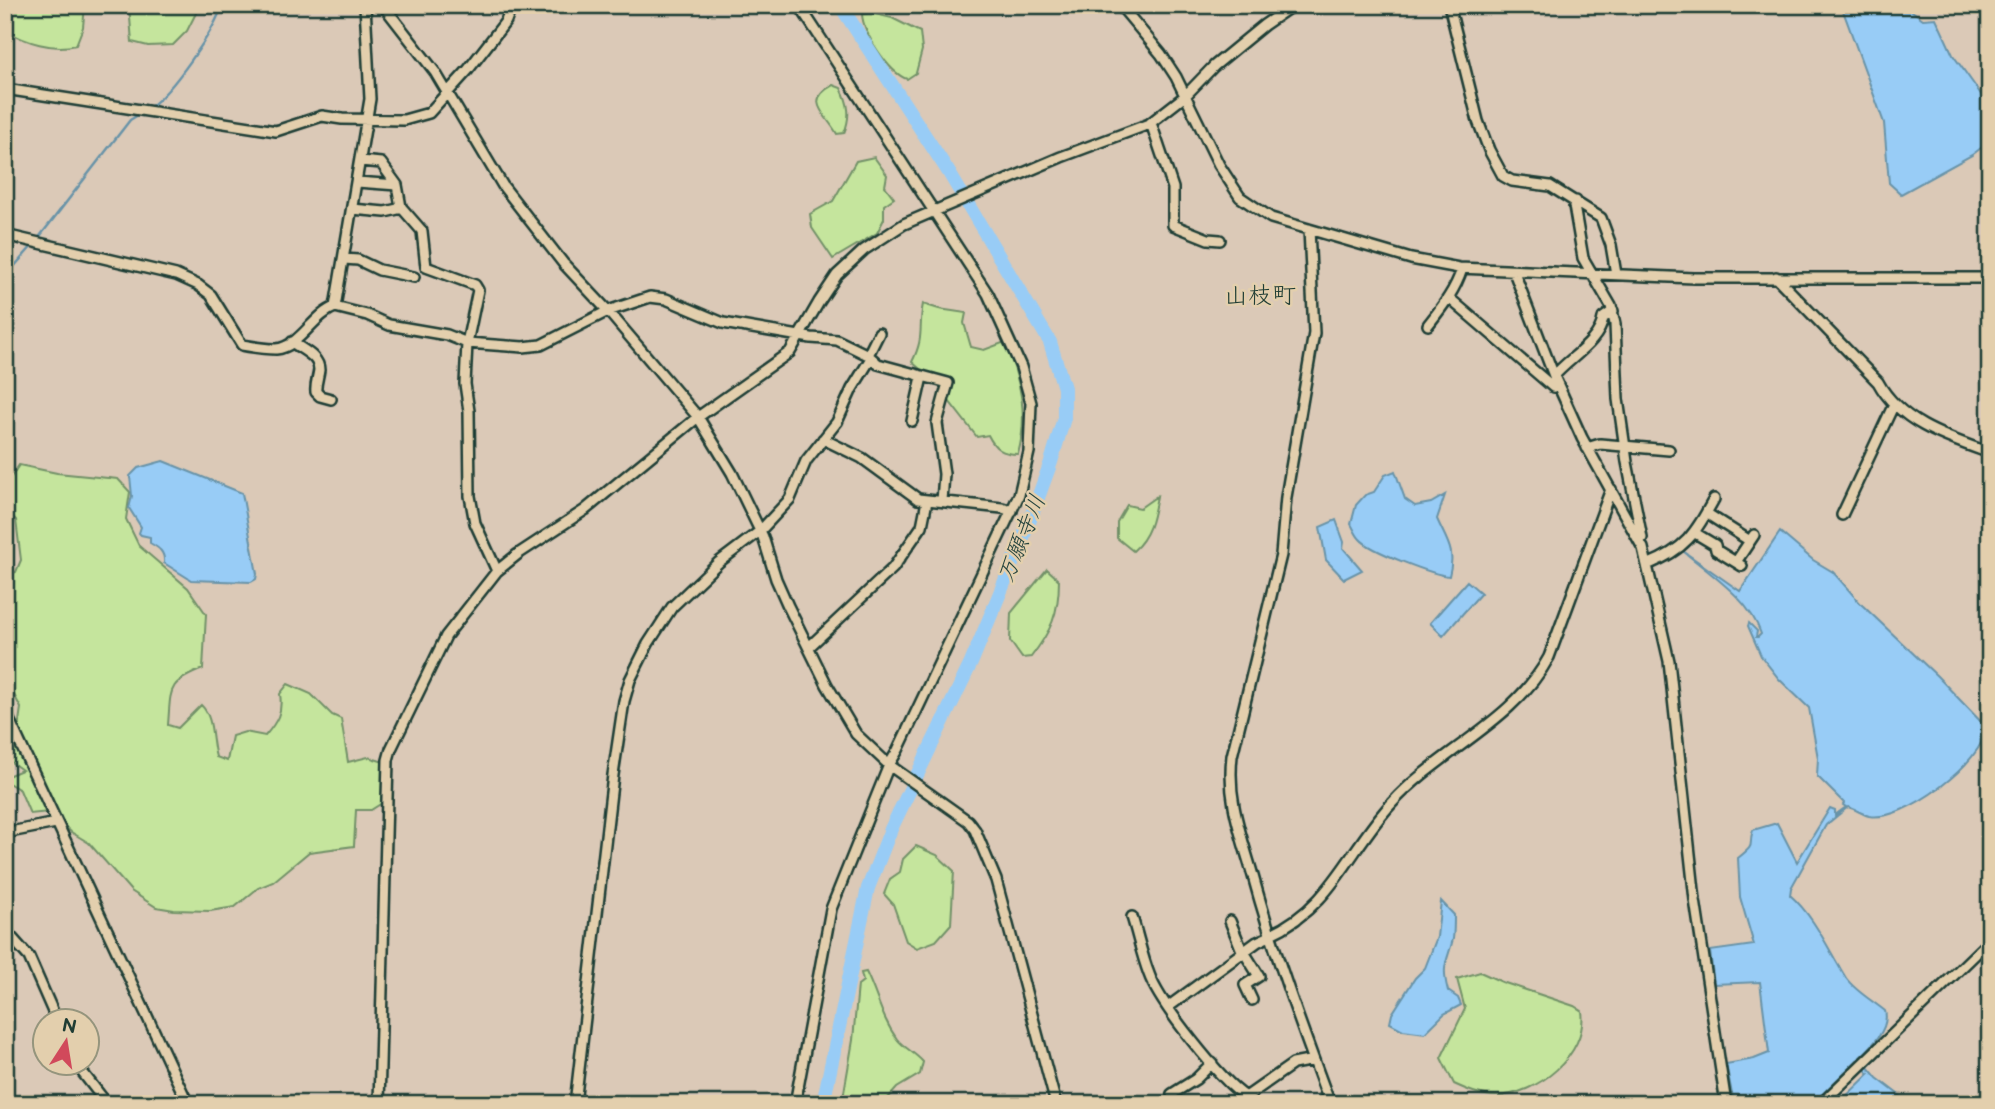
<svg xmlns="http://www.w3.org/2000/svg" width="1995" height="1109" font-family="'Balsamiq Sans','Klee One',sans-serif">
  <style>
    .green { fill: #c5e59d; stroke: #729168; stroke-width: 2 }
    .water { fill: #98ccf6; stroke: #6893a8; stroke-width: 2 }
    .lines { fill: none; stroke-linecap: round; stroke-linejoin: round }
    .stream { stroke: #6893a8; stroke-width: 2.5 }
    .river { stroke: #98ccf6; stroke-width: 14 }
    .minor-casing { stroke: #1f3d34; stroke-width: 14 }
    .minor { stroke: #e3cfad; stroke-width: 9 }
    .labels { text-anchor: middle; stroke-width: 5; stroke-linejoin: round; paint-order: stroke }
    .water-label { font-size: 23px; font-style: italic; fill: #25443e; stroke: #e3cfad }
    .quarter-label { font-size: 24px; fill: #1f3d34; stroke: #e3cfad }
  </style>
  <rect width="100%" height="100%" fill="#dbc9b7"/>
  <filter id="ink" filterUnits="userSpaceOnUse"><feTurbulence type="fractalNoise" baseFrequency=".0143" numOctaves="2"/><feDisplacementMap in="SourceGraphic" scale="14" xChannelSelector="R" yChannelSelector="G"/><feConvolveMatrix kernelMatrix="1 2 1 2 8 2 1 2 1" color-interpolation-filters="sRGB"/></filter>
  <g filter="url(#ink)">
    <!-- green -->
    <path class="green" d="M5,5h80l-2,22 -7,18c-23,6 -51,-3 -71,-15z
      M129,5h73l-3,2 -12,24 -14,14 -25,1 -16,-4z
      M871,13l21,5 28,14 2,18 -6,23 -9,6c-18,-6 -44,-46 -45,-65z
      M833,85l8,3c8,16 10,28 3,45l-7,1c-11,-20 -34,-33 -4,-49z
      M874,157l13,18 -2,11 9,12 -10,7v14l-7,14 -44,26 -21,-31 -2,-14 23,-13 23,-40z
      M923,304l16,5 27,4 -2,10 7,24 13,3 21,-8c15,38 24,72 13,112 -16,0 -23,-5 -30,-19l-11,2 -31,-40 6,-16 -26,-7 -14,-12c13,-26 6,-33 11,-58z
      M19,465l38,8 61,6 12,13 -4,27 13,27 49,42 18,26 -3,55c-36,14 -32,19 -35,56l10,3 23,-23c13,12 10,36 15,52l11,4 5,-25 13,-4 20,4c12,-14 18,-24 15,-42l8,-10 23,10 21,21 9,4 7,43 20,-5 16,5 -2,41 -11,7h-15l-2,36 -45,6 -36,30 -15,6 -23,19 -25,4 -36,-1 -18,-3 -25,-16 -42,-48 -18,-11 -22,-20 -19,2 -10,-24 -15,-9v-4l17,-7 -14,-10 9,-24 4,-28 -16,-30v-102l11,-4 5,-12 -5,-40 -11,-10v-24z
      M1157,496c-4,22 -7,40 -24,55l-16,-13v-16l10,-17 13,3z
      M1047,569l12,11c0,34 -8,51 -28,77l-9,1 -12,-17 1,-28z
      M916,846l21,9 17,16 -3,53 -15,17 -19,7 -11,-7 -13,-37 -9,-10 6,-15 10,-7 3,-13z
      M866,972c11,22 16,47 31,67 6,8 18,14 26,23l-3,12 -23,14 -14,16h-41l11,-64 5,-55 5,-4 -2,-8z
      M1480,972l22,10 72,24 8,5c6,44 -45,84 -86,85 -15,0 -29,-6 -42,-12l-13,-26 24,-49 -8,-30z"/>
    <!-- water -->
    <path class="water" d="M1841,5h69l2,6 11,8 13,-1 17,37 37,52v34l-18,14 -71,39 -12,-11 -5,-60z
      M163,461l79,32 15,81 -1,5 -5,3 -60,-2 -27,-17c1,-11 -5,-15 -14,-20v-6l-9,-2 -2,-2 2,-6 -12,-19 3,-12 -2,-20 8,-8z
      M1395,471l10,28 10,7 16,-3 14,-8 -8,24c10,23 19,31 12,57 -15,-1 -79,-25 -89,-37 -4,-4 -6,-10 -9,-15l5,-19 9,-10 9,-3 11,-17z
      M1336,520l8,22 -1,6 19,22 -18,9 -18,-19 -6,-33z
      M1780,532l33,28 20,12 28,32 76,72 49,51c-1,35 -83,96 -117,89 -7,-2 -14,-7 -21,-9l-22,18 -35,63 -1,7c25,22 39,56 56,83 9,13 27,23 39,33 5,17 -13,35 -25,46l1,2 16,19 34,26h-73l31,-30 -12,-14 -45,44h-78l-8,-40 28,-5 15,-6 -9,-71 -46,2 -4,-33 44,-6 -14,-48 -2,-39c20,-16 9,-10 15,-28l24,-7 20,39 33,-54 5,2v5l11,-8 -3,-2 1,-2 -27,-27 1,-18 -9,-50 -30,-29 -18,-23 -13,-30 1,-3 8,8 -1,6h2l3,-3c-11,-35 -51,-60 -78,-83l57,40z
      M1467,581l14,12 -38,43 -13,-13z
      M1441,901l13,14c0,8 0,16 -1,24 -6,24 -12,26 -5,52l10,7 3,7 -17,9 -19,19 -22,-3 -13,-7 2,-9 23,-36 10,-10 12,-31z"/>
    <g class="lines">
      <!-- stream -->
      <path class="stream" d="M150,107c21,-15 65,-76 72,-102
        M37,240l93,-120 11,-7
        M5,277l28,-32"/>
      <!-- river -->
      <path class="river" d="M823,1104l45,-216 23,-59 80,-166 57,-138 23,-63 13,-44v-30l-14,-46 -102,-171 -108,-166"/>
      <!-- minor casing -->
      <g class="minor-casing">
        <path id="minor" d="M383,5l52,67 68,114 60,77 45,48 90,106 34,56 31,64 13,42 12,27 39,79 29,49 33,31 79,56 7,9 21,50 60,224
          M1120,5l41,49 15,23 43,88 21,32 31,21 140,41 48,9 235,10h296
          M1449,5l29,116 11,29 14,26 9,5 38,5 51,32 10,27 5,29
          M5,89l271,42 46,-15 20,3 62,1 25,-7 39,-43 38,-49 6,-16
          M1151,123l22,65v37l35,14 12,1
          M361,161l20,2 16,22 4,22 21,24 4,36 49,18 3,5 -11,53 -2,41 4,27 1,85 5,27 22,48
          M357,182l40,3
          M1576,201l-2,5 9,52 28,48 4,18 3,75 9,63 15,76 -2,2
          M352,209l33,3 17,-4
          M1309,229l5,104 -28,164 -5,58 -49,201c-5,44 9,78 21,120 21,77 49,152 77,228
          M5,235l171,40 22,10 13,10 31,50c11,2 23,4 34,4 24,-2 37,-34 59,-42l32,8 22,10 58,10 20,8 56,4 18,-2 67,-34 42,-14 16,2 57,24 88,15 26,2 31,15 10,9 70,19 -11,40 7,51 -2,27
          M344,259l14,1 21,10 35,7
          M1514,272l40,104 28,62 61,110 26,113 26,239 31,204
          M1776,277l102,105c22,41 70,56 112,71
          M1449,298l104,89 4,-4
          M335,307l35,-208 -5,-94
          M1428,325c14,-18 27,-34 34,-56
          M292,342c10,8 27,14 27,28 -1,8 -4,15 -3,22l4,4 11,3
          M868,355l11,-22
          M1554,376c15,-18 46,-34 49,-58l10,-7
          M912,421l10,-44
          M823,439l39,19 56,41 84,9 10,3
          M1587,448l13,-4 69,6
          M1706,513l44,28
          M1842,515l52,-111
          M1695,533l20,12 1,5 26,16
          M1736,562l18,-27
          M1647,565c39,-16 47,-30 67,-66
          M809,647l84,-79 29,-42 5,-25
          M5,711l183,393
          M5,833l51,-10
          M1132,917c6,19 10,39 17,57 10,29 72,107 97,123l47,-33 21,-4
          M1230,921l13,32
          M5,930l24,27 28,64
          M1269,935c63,-28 80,-86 123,-132 48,-53 122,-81 157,-146l62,-168
          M1244,952l15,24 -14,9 7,15
          M1168,1007l89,-65 13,-6
          M76,1064l31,40
          M379,1104l9,-344 3,-11 55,-113 51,-65 21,-17 67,-44 113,-93 92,-65 29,-50 18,-27 27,-25 40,-26 157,-67 88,-33 36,-28 29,-30 50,-41 29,-20
          M575,1104l38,-329 11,-74 6,-21 18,-36 24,-37 47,-45 41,-31 30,-32 16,-38 31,-39 15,-33 19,-31
          M795,1104l36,-195 58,-144 9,-15 121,-255 10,-43 2,-49 -10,-36 -33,-73 -189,-289
          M1175,1104l-3,-10 24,-15 16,-16
          M1821,1104l169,-164"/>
      </g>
      <!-- minor -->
      <use href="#minor" class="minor"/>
    </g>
  </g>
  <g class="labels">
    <!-- water labels -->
    <g class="water-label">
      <text transform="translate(1021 538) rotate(-68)" y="8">万願寺川</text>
    </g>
    <!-- quarter labels -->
    <g class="quarter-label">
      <text x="1260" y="303">山枝町</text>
    </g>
  </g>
  <!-- margin -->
  <rect width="1995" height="1109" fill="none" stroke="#e3cfad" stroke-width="28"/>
  <rect x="14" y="14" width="1967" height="1081" fill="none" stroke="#1f3d34" stroke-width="2.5" filter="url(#ink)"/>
  <!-- north arrow -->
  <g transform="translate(66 1042) rotate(12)"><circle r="33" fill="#e3cfad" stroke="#95957d" stroke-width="2"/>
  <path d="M0-5L12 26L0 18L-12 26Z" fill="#d1495b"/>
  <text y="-10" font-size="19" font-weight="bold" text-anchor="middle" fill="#1f3d34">N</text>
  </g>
</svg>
